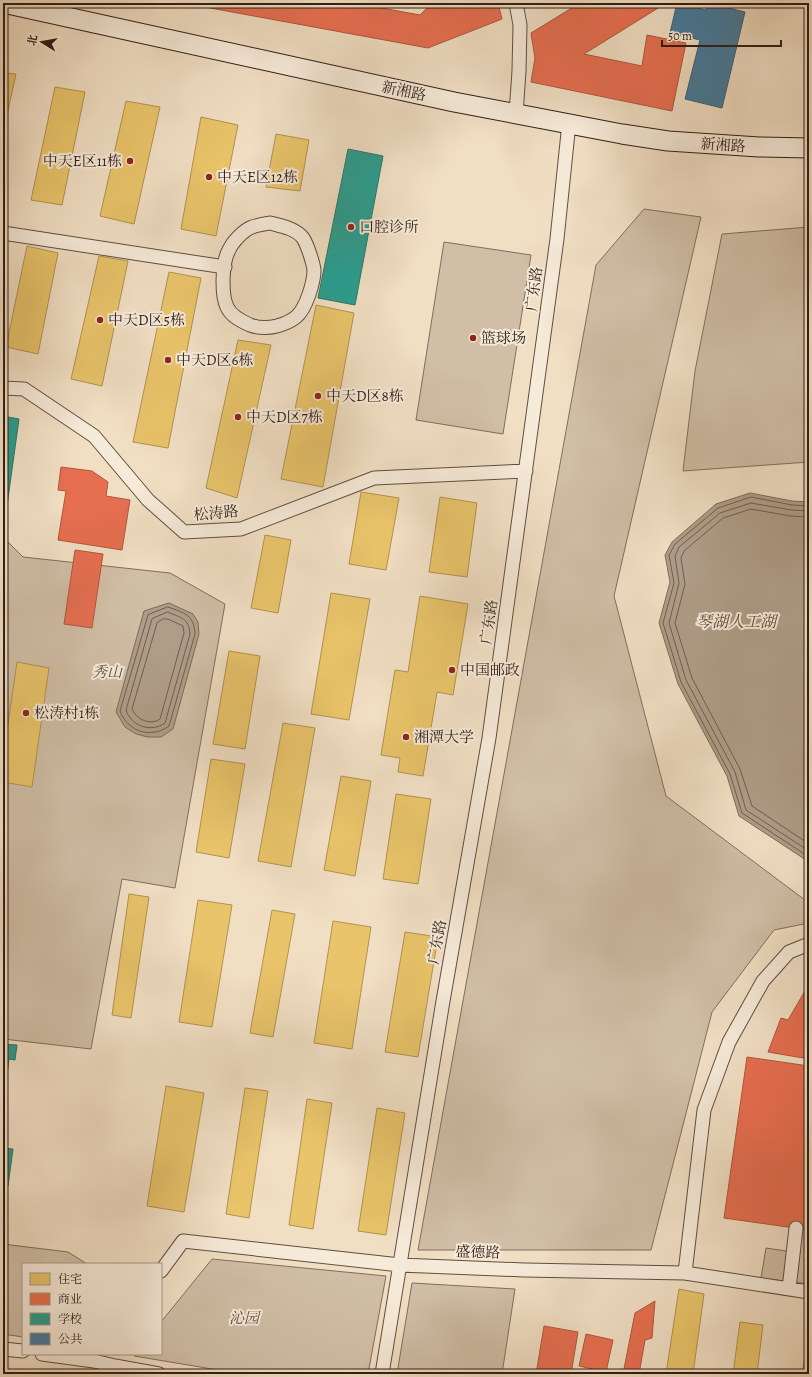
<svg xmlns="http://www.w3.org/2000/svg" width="812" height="1377" font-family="Alegreya,'Noto Serif SC',serif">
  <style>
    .green { fill: #d0bea6; stroke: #806e5e }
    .water { fill: #af9d88; stroke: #7c6a5a }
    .homes { fill: #e9c46a; stroke: #b29250 }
    .shops { fill: #e76f51; stroke: #b0563f }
    .schools { fill: #2a9d8f; stroke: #2c776a }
    .public { fill: #457b9d; stroke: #3f5f74 }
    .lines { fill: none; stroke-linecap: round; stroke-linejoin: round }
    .shore { stroke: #705d4e; stroke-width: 1 }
    .street-casing { stroke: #604e41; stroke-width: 15 }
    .secondary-casing { stroke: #301d15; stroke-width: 21 }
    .street { stroke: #f6ead9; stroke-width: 13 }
    .secondary { stroke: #f6ead9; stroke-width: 19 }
    .poi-dot { fill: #8f2418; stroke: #f6ead9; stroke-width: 1.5 }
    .labels { text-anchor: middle; stroke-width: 4; stroke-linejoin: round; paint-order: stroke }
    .street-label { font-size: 15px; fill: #301d15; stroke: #f6ead9 }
    .poi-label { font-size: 15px; fill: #301d15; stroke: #f6ead9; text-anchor: start }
    .park-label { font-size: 15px; font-style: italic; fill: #604d40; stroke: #f6ead9 }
    .water-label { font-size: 16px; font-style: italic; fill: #5c4a3d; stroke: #f6ead9 }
  </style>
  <rect width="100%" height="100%" fill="#f1dfc4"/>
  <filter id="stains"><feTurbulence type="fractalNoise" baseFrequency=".005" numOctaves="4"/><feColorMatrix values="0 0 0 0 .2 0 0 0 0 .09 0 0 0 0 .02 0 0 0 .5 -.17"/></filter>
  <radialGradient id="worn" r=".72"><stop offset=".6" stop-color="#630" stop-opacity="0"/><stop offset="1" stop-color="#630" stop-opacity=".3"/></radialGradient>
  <!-- green -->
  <path class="green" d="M644,209l57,8 -87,379 52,200 143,107v20l-35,7 -62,82 -61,238h-233l178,-985z
    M809,227v235l-126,9 12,-100 27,-137z
    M444,242l87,13 -28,179 -87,-14z
    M3,537l20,20 147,16 55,31 -50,284 -53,-9 -31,170 -88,-10z
    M796,1228l13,2v54l-48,-6 5,-30 27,4z
    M3,1244l65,8 19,12h-64v73l-20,-3z
    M212,1259l174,17 -18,98h-126l-108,-18 1,-2h26v-32z
    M412,1283l103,6 -13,85h-105z"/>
  <!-- water -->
  <path class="water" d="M750,493l42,8 17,1v360l-70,-46 -12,-40 -49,-92 -19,-61 11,-41 -5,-27 7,-13 44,-38z
    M169,603l24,11 5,8 1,12 -26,95 -12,8h-13l-12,-3 -11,-7 -9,-15 28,-101z"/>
  <!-- homes -->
  <path class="homes" d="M3,73l13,1 -13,59z
    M55,87l30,5 -23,113 -31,-5z
    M126,101l34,6 -26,117 -34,-8z
    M201,117l37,8 -22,111 -35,-7z
    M276,134l33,6 -9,51 -34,-4z
    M27,246l31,7 -20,101 -32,-7z
    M99,256l29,5 -26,125 -31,-7z
    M169,272l32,6 -33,170 -35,-6z
    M316,305l38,8 -31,174 -42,-8z
    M238,340l33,5 -34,153 -31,-10z
    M361,492l38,6 -13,72 -37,-6z
    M440,497l37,6 -10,74 -38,-5z
    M265,535l26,5 -13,73 -27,-5z
    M331,593l39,6 -21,121 -38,-6z
    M420,596l48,8 -15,91 -16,-3 -14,84 -25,-4 2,-14 -19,-3 14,-85 13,2z
    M229,651l31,5 -15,93 -32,-5z
    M17,662l32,6 -17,119 -29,-5v-24z
    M283,723l32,5 -24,139 -33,-6z
    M211,759l34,5 -16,94 -33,-6z
    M341,776l30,5 -16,95 -31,-6z
    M396,794l35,5 -13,85 -35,-5z
    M129,894l20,3 -18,121 -19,-3z
    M198,900l34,5 -20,122 -33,-5z
    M272,910l23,4 -22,123 -23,-4z
    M333,921l38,6 -19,122 -38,-6z
    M405,932l33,5 -20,120 -33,-5z
    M166,1086l38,7 -20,119 -37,-6z
    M245,1088l23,3 -19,127 -23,-4z
    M307,1099l25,4 -19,126 -24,-4z
    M377,1108l28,5 -19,122 -28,-4z
    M679,1289l25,5 -11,80h-27z
    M740,1322l23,3 -6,49h-24z
    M809,1330v44h-7z"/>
  <!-- shops -->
  <path class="shops" d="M183,3h171l66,12 6,-6 17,-6h55l4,16 -74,29z
    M580,3h82l1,2 -79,49 58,12 5,-31 39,8 -14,68 -141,-29 4,-24 -4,-25z
    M61,467l31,4 16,11 -2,14 24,4 -8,50 -64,-10 8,-49 -8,-1z
    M75,550l28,4 -11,74 -28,-4z
    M809,984v75l-41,-7 13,-34 7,2z
    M747,1057l62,9v164l-85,-12z
    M655,1301l-3,37 -7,2 -6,34h-16l12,-61z
    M544,1326l34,6 -7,42h-35z
    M586,1334l27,6 -7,32 -27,-6z"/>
  <!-- schools -->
  <path class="schools" d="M348,149l35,7 -28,149 -37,-7z
    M3,416l16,3 -13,94 -3,-1z
    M3,1044l14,1 -2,15 -6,-1 -6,45z
    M3,1148l10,1 -5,37h-5z"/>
  <!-- public -->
  <path class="public" d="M677,3l29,7 2,-7 37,9 -23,96 -37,-9 15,-59 -30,-7z"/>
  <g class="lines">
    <!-- shore -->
    <path class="shore" d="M809,506l-17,-1 -41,-8 -33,11 -43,36 -6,11 5,28 -11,40 18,59 49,92 12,39 67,44
      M809,511l-18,-1 -40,-7 -31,10 -41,34 -4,9 4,27 -10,40 17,57 49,92 11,38 63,41
      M809,517l-19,-1 -39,-7 -28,9 -39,33 -3,7 4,26 -10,39 17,55 48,91 12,37 57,38
      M168,607c17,6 26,8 27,27l-26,92c-18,13 -41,6 -49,-15l28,-96z
      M168,612c13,6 21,6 22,22l-25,89c-14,10 -34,3 -39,-13l26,-91z
      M163,619h5l15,7 1,7 -24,86c-10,7 -24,0 -28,-10l25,-86z"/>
    <!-- street casing -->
    <g class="street-casing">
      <path id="street" d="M516,114l3,-43 1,-46 -4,-22
        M270,223c11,3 25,5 33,15 4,6 10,24 11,32 0,12 -8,39 -18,47 -6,5 -12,7 -19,9 -8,2 -19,2 -27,-1 -9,-4 -19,-9 -23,-18 -6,-13 -5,-45 2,-57 4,-9 15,-20 23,-23 6,-2 13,-3 18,-4z
        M3,233l222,34
        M3,388l21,1 70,47 54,64 36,32 57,-3 133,-51 152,-7
        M161,1271l22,-30 217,24 124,5 161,3 124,19
        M685,1273l19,-163 25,-68 34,-61 26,-29 20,-8
        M789,1289l7,-61
        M3,1349l20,2
        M42,1354l52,7 21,5 44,8
        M382,1374l61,-373 46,-263 68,-499 12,-116"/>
    </g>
    <!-- secondary casing -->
    <g class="secondary-casing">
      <path id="secondary" d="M3,3l451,99 168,32 46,7 91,6 50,1"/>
    </g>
    <!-- street -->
    <use href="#street" class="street"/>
    <!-- secondary -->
    <use href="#secondary" class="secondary"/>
  </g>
  <!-- markers -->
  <g class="poi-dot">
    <circle cx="130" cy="161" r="4"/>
    <circle cx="209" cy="177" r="4"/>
    <circle cx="351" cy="227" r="4"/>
    <circle cx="100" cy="320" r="4"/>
    <circle cx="473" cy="338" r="4"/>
    <circle cx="168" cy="360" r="4"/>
    <circle cx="318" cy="396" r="4"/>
    <circle cx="238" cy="417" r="4"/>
    <circle cx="452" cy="670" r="4"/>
    <circle cx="26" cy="713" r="4"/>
    <circle cx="406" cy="737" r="4"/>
  </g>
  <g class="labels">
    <!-- street labels -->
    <g class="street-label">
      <text transform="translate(404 91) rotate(12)" y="5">新湘路</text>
      <text transform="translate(723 145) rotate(4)" y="5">新湘路</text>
      <text transform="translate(534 289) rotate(-83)" y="5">广东路</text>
      <text transform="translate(216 513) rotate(-5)" y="5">松涛路</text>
      <text transform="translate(489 622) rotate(-82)" y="5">广东路</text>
      <text transform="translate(437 942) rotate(-80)" y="5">广东路</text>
      <text transform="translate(478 1252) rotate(2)" y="5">盛德路</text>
    </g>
    <!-- poi labels -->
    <g class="poi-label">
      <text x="122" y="166" text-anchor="end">中天E区11栋</text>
      <text x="217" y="182">中天E区12栋</text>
      <text x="359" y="232">口腔诊所</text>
      <text x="108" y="325">中天D区5栋</text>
      <text x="481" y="343">篮球场</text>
      <text x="176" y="365">中天D区6栋</text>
      <text x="326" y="401">中天D区8栋</text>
      <text x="246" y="422">中天D区7栋</text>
      <text x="460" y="675">中国邮政</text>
      <text x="34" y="718">松涛村1栋</text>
      <text x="414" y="742">湘潭大学</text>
    </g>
    <!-- park labels -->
    <g class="park-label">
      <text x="107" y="677">秀山</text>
      <text x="244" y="1323">沁园</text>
    </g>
    <!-- water labels -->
    <g class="water-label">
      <text x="736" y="627">琴湖人工湖</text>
    </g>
  </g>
  <!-- margin -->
  <rect width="812" height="1377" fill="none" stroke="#f1dfc4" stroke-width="16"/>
  <rect x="4" y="4" width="804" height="1369" fill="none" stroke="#301d15" stroke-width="2"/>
  <rect x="8" y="8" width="796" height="1361" fill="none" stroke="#301d15"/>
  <!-- legend -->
  <rect x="22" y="1263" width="140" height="92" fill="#f6ead9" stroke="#a7988b"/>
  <rect x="30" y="1273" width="20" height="12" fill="#e9c46a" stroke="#a7988b"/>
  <text x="58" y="1283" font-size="12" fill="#301d15">住宅</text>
  <rect x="30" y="1293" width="20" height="12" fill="#e76f51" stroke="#a7988b"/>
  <text x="58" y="1303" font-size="12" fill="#301d15">商业</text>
  <rect x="30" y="1313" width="20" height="12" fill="#2a9d8f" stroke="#a7988b"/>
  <text x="58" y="1323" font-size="12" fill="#301d15">学校</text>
  <rect x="30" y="1333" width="20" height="12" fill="#457b9d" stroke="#a7988b"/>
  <text x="58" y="1343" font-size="12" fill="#301d15">公共</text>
  <!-- north arrow -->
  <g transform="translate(42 42) rotate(281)" stroke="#f6ead9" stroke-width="3" paint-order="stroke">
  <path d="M0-3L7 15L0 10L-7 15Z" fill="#301d15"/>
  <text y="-6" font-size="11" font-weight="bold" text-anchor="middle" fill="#301d15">北</text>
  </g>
  <!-- scale -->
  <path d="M662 40v6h119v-6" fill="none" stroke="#301d15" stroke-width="2"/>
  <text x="668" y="40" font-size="12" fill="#301d15" stroke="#f6ead9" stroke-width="3" paint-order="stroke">50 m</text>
  <rect width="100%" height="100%" filter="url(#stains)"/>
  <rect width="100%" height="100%" fill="url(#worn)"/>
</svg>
